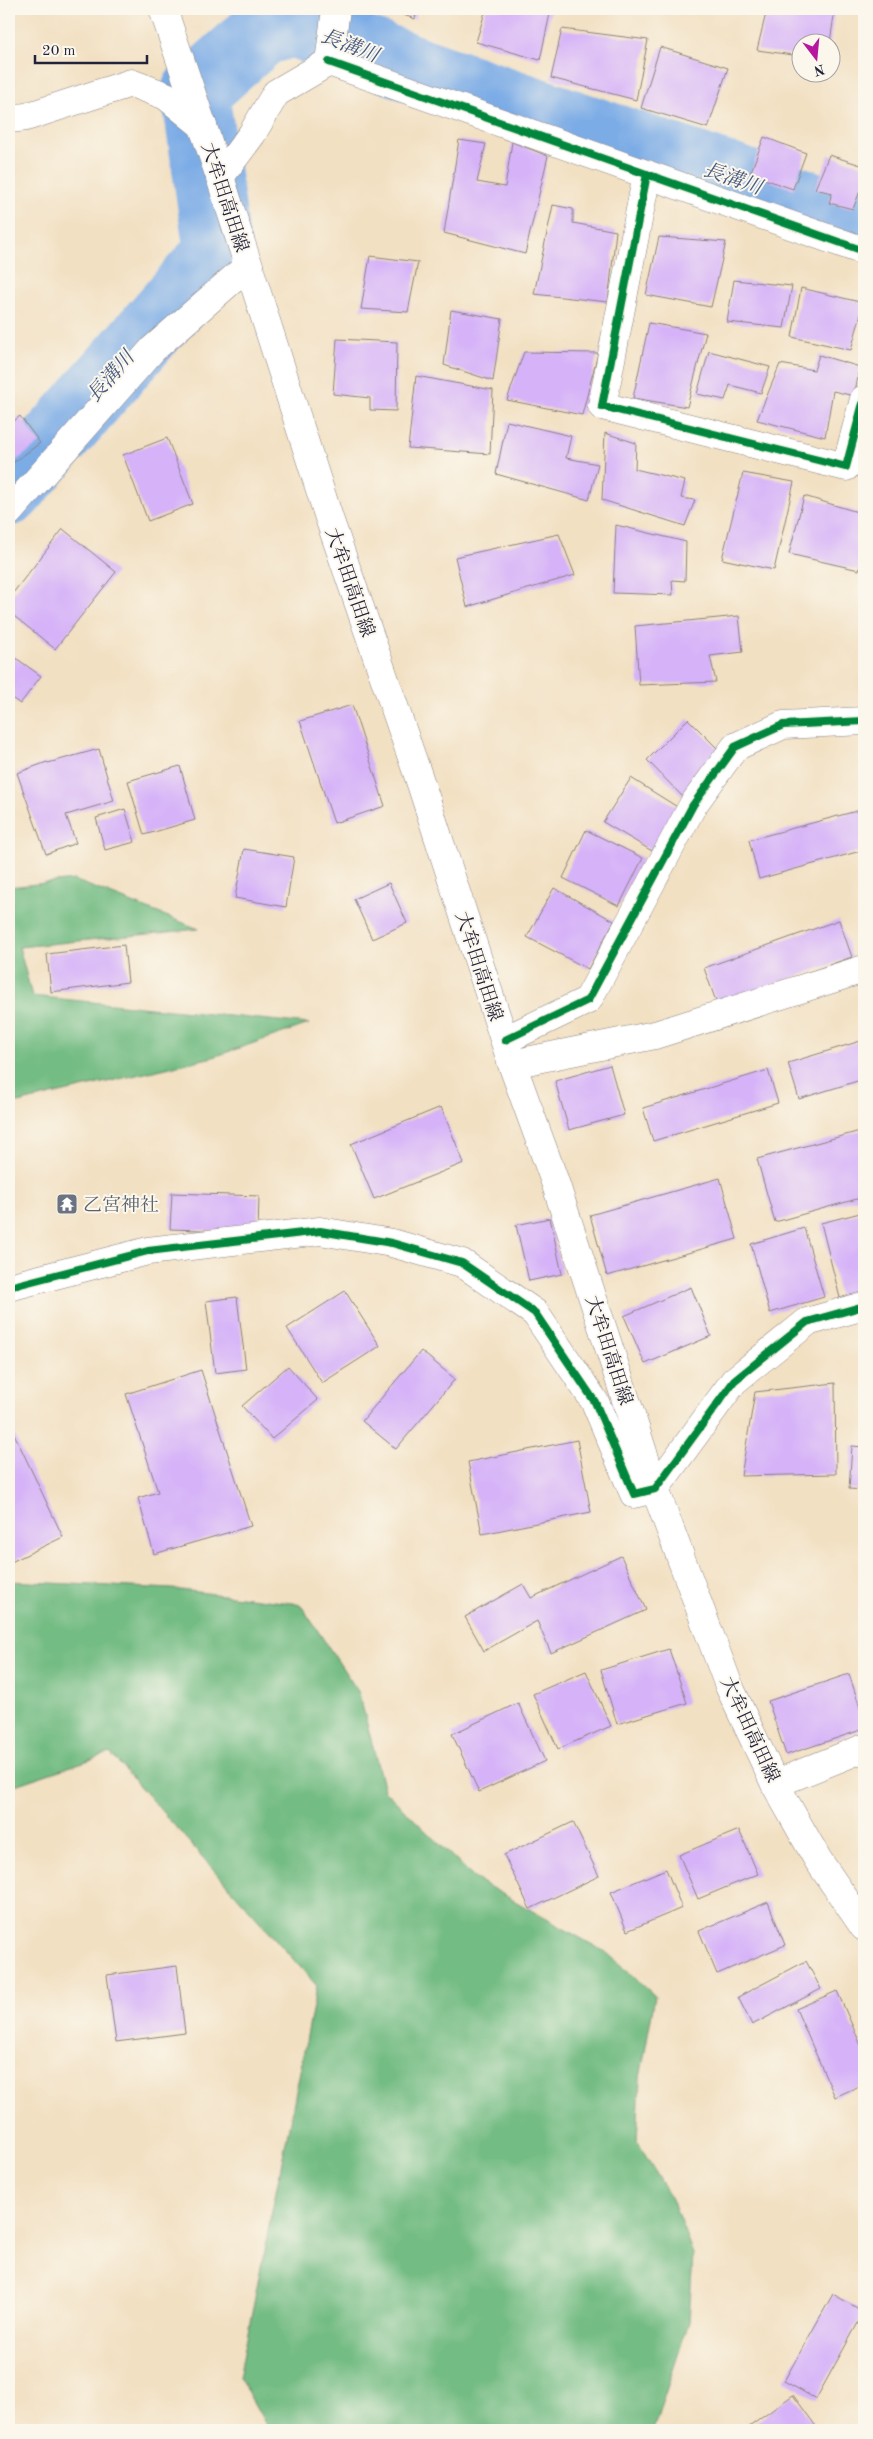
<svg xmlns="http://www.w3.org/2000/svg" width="873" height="2439" font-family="'Old Standard TT','Noto Serif JP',serif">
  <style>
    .forest { fill: #73bc83; stroke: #4a6f5f }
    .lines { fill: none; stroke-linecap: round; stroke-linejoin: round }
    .river { stroke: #7cace6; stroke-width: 68 }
    .building { fill: #d6b2f8 }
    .minor-casing { stroke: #8a817e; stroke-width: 29 }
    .primary-casing { stroke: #8a817e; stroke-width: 29 }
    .minor { stroke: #fff; stroke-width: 28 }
    .primary { stroke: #fff; stroke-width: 28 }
    .cycleway-casing { stroke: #fbf7ec; stroke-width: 11 }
    .cycleway { stroke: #00873e; stroke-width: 8 }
    .labels { text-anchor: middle; stroke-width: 4; stroke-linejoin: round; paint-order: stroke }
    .street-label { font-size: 19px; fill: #22223b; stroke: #fbf7ec }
    .worship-label { font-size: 19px; fill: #5b616d; stroke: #fbf7ec; text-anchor: start }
    .water-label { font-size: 20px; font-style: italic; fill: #46597f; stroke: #fbf7ec }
  </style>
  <rect width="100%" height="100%" fill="#fbf7ec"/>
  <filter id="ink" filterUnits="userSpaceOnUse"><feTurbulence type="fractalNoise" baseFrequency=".02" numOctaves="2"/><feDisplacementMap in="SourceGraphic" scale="10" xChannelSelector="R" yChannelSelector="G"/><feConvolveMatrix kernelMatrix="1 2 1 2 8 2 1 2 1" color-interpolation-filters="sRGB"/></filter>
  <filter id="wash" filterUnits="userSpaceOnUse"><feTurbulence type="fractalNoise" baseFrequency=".0096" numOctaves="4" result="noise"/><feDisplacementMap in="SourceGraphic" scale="20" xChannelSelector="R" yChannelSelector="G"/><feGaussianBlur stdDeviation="1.12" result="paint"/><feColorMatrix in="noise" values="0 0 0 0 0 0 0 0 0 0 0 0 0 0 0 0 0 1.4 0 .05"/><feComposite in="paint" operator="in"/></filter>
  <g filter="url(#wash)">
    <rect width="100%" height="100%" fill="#f2e0c2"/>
    <!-- forest -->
    <path class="forest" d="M74,880l125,49 -180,18 13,49 277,28 -96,33 -204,48v-218z
      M9,1581l163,8 128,15 59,89 25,97 90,88 133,75 48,43 -15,82 -3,64 35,57 21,55 -4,68 -36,108h-384l-30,-53 78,-391 -207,-233 -101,34z"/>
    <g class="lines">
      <!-- river -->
      <path class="river" d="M9,492l209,-240 -23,-160 67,-60 31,-9 131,50 440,150"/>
    </g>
    <g id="blocks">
      <!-- building -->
      <path class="building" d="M386,9h31l-2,10z
        M486,9h65l-11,51 -64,-18z
        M767,9h68l-5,33h-30v14l-43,-6z
        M562,29l86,11 -12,60 -85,-22z
        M660,47l68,21 -20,60 -67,-20z
        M764,137l42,16 -13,36 -43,-15z
        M459,140l27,4 -9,38 28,5 7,-45 36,14 -23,98 -81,-21z
        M829,155l35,11v15l-11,28 -24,-6 3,-10 -17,-4z
        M553,205l20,4v14l43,8 -8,71 -74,-8z
        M659,237l67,5 -15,65 -65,-12z
        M370,256l48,6 -10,50 -47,-3z
        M734,280l58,6 -8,42 -57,-6z
        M801,288l63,15 -13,47 -59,-13z
        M451,310l51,9 -9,62 -49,-16z
        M649,323l57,10 -19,74 -54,-9z
        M337,339l60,3 -1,69 -26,-1v-12l-37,-4z
        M709,351l61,16 -9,26 -31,-8 -5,15 -28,-6z
        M524,352l74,1 -16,62 -75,-15z
        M819,355l41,12 -6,29 -21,-5 -8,46 -68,-17 23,-56 34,6z
        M416,376l77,14 -3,64 -82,-6z
        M9,412l5,9 6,-5 20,27 -31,23z
        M507,421l64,15 -5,22 32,6 -9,36 -93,-26z
        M605,433l31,10 -1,26 50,12 -4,17 14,2 -10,26 -83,-26z
        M167,438l26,66 -45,17 -25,-66z
        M743,473l51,9 -20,88 -52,-11z
        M804,496l60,18v38l-5,18 -70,-16z
        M616,525l70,17 -1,39 -13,-1 1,15 -60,-2z
        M63,529l53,43 -61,77 -46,-37v-14z
        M559,534l16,41 -108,32 -12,-50z
        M739,616l4,36 -33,4 6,26 -77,3 -4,-59z
        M9,653l32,23 -21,28 -11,-8z
        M352,705l33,101 -51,17 -34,-102z
        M688,719l36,36 -42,41 -35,-36z
        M99,749l15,52 -48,14 10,28 -30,11 -29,-81 30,-11 1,1z
        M180,766l15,54 -51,15 -16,-54z
        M631,778l48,30 -27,43 -49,-29z
        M125,809l10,33 -30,8 -9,-32z
        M864,809v41l-105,29 -10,-39z
        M586,830l57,28 -24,48 -56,-28z
        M244,849l50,8 -8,50 -51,-9z
        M389,883l18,40 -35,16 -18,-40z
        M554,888l60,33 -26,48 -61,-32z
        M839,920l13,37 -135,47 -13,-36z
        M124,945l4,37 -77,10 -4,-38z
        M864,1040v39l-65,20 -11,-36z
        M610,1065l14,50 -55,15 -14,-49z
        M768,1070l10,33 -125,38 -10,-33z
        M441,1107l23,56 -90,36 -23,-55z
        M864,1130v67l-89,25 -18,-63z
        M720,1178l17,61 -130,37 -17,-61z
        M172,1193l87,3 -1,36 -88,-3z
        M864,1212v80l-24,6 -19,-75z
        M550,1218l12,56 -33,7 -13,-56z
        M804,1228l20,69 -54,16 -19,-69z
        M691,1287l20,49 -66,28 -21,-48z
        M345,1291l35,55 -58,37 -35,-55z
        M237,1297l9,72 -31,4 -9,-72z
        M421,1351l34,28 -59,70 -34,-28z
        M288,1366l30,34 -46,39 -30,-33z
        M201,1370l50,156 -97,28 -16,-56 20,-6 -32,-98z
        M835,1383l1,91 -95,2 14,-84z
        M9,1423l54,114 -54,26z
        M577,1440l14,72 -109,22 -14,-72z
        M852,1446l12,1v43l-15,-1z
        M621,1556l25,54 -95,43 -14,-32 -53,30 -19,-34 58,-33 8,14z
        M669,1649l18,54 -70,21 -16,-54z
        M586,1671l25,55 -53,23 -25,-55z
        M849,1674l15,46v9l-78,26 -18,-54z
        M518,1703l27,58 -66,31 -27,-58z
        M573,1822l26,54 -69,33 -26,-54z
        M739,1830l19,44 -60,25 -19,-44z
        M666,1869l16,39 -55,23 -16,-39z
        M768,1902l17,43 -68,29 -18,-43z
        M806,1961l15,28 -69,36 -14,-28z
        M177,1966l8,67 -69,9 -9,-67z
        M837,1991l27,61v32l-29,13 -39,-88z
        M833,2294l31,18 -48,87 -32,-18z
        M793,2395l25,34 -73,1z"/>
    </g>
  </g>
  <g filter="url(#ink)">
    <use href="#blocks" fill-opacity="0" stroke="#8a817e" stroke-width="1"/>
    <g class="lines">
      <!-- minor casing -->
      <g class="minor-casing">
        <path id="minor" d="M329,62l535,189
          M329,62l7,-53
          M9,119l17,-2 105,-34 35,13 37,30
          M647,174l-45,232 244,61 18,-68
          M220,177l32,-43 24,-41 53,-31
          M9,512l144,-163 96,-84
          M505,1040l83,-40 105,-195 42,-58 48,-22 81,-4
          M512,1064l143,-29 209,-66
          M9,1287l139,-36 172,-20 72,12 70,20 73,50 60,89 39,92 21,-5 79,-108 73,-59 57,-16
          M775,1784l89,-36"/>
      </g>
      <!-- primary casing -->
      <g class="primary-casing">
        <path id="primary" d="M163,9l57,168 109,341 91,263 92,283 43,118 100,307 74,197 46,98 43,76 46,67"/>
      </g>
      <!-- minor -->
      <use href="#minor" class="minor"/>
      <!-- primary -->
      <use href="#primary" class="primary"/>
      <!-- cycleway casing -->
      <g class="cycleway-casing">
        <path id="cycleway" d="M329,62l535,189
          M647,174l-45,232 244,61 18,-68
          M505,1040l83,-40 105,-195 42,-58 48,-22 81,-4
          M9,1287l139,-36 172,-20 72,12 70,20 73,50 60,89 39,92 21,-5 79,-108 73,-59 57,-16"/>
      </g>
      <!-- cycleway -->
      <use href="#cycleway" class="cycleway"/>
    </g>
  </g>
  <!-- icons -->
  <defs>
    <g id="temple-square" transform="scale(1.125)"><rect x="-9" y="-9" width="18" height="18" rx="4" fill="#6b7280" stroke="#fbf7ec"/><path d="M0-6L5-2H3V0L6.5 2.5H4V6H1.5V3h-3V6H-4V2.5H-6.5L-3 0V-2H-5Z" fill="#fff"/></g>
  </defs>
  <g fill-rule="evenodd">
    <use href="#temple-square" x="67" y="1204"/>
  </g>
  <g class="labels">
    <!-- street labels -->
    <g class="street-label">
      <text transform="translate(226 197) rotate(72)" y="7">大牟田高田線</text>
      <text transform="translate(351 582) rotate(71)" y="7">大牟田高田線</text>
      <text transform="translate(480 966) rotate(72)" y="7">大牟田高田線</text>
      <text transform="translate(610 1350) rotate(72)" y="7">大牟田高田線</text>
      <text transform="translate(751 1729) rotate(65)" y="7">大牟田高田線</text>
    </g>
    <!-- worship labels -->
    <g class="worship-label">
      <text x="83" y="1211">乙宮神社</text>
    </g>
    <!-- water labels -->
    <g class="water-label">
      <text transform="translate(350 45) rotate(21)" y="7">長溝川</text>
      <text transform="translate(733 178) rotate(19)" y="7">長溝川</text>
      <text transform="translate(110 376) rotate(-49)" y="7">長溝川</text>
    </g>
  </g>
  <!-- margin -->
  <rect width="873" height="2439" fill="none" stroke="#fbf7ec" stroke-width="30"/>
  <!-- north arrow -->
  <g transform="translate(816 58) rotate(164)"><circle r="24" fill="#fbf7ec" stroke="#a4a2a5"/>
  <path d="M0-4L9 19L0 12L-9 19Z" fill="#b5179e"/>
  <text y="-8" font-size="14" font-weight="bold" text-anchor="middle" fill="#22223b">N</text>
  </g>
  <!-- scale -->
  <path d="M35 55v8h112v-8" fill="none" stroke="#22223b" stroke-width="2.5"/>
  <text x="42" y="55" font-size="15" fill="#22223b" stroke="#fbf7ec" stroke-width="4" paint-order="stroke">20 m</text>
</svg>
